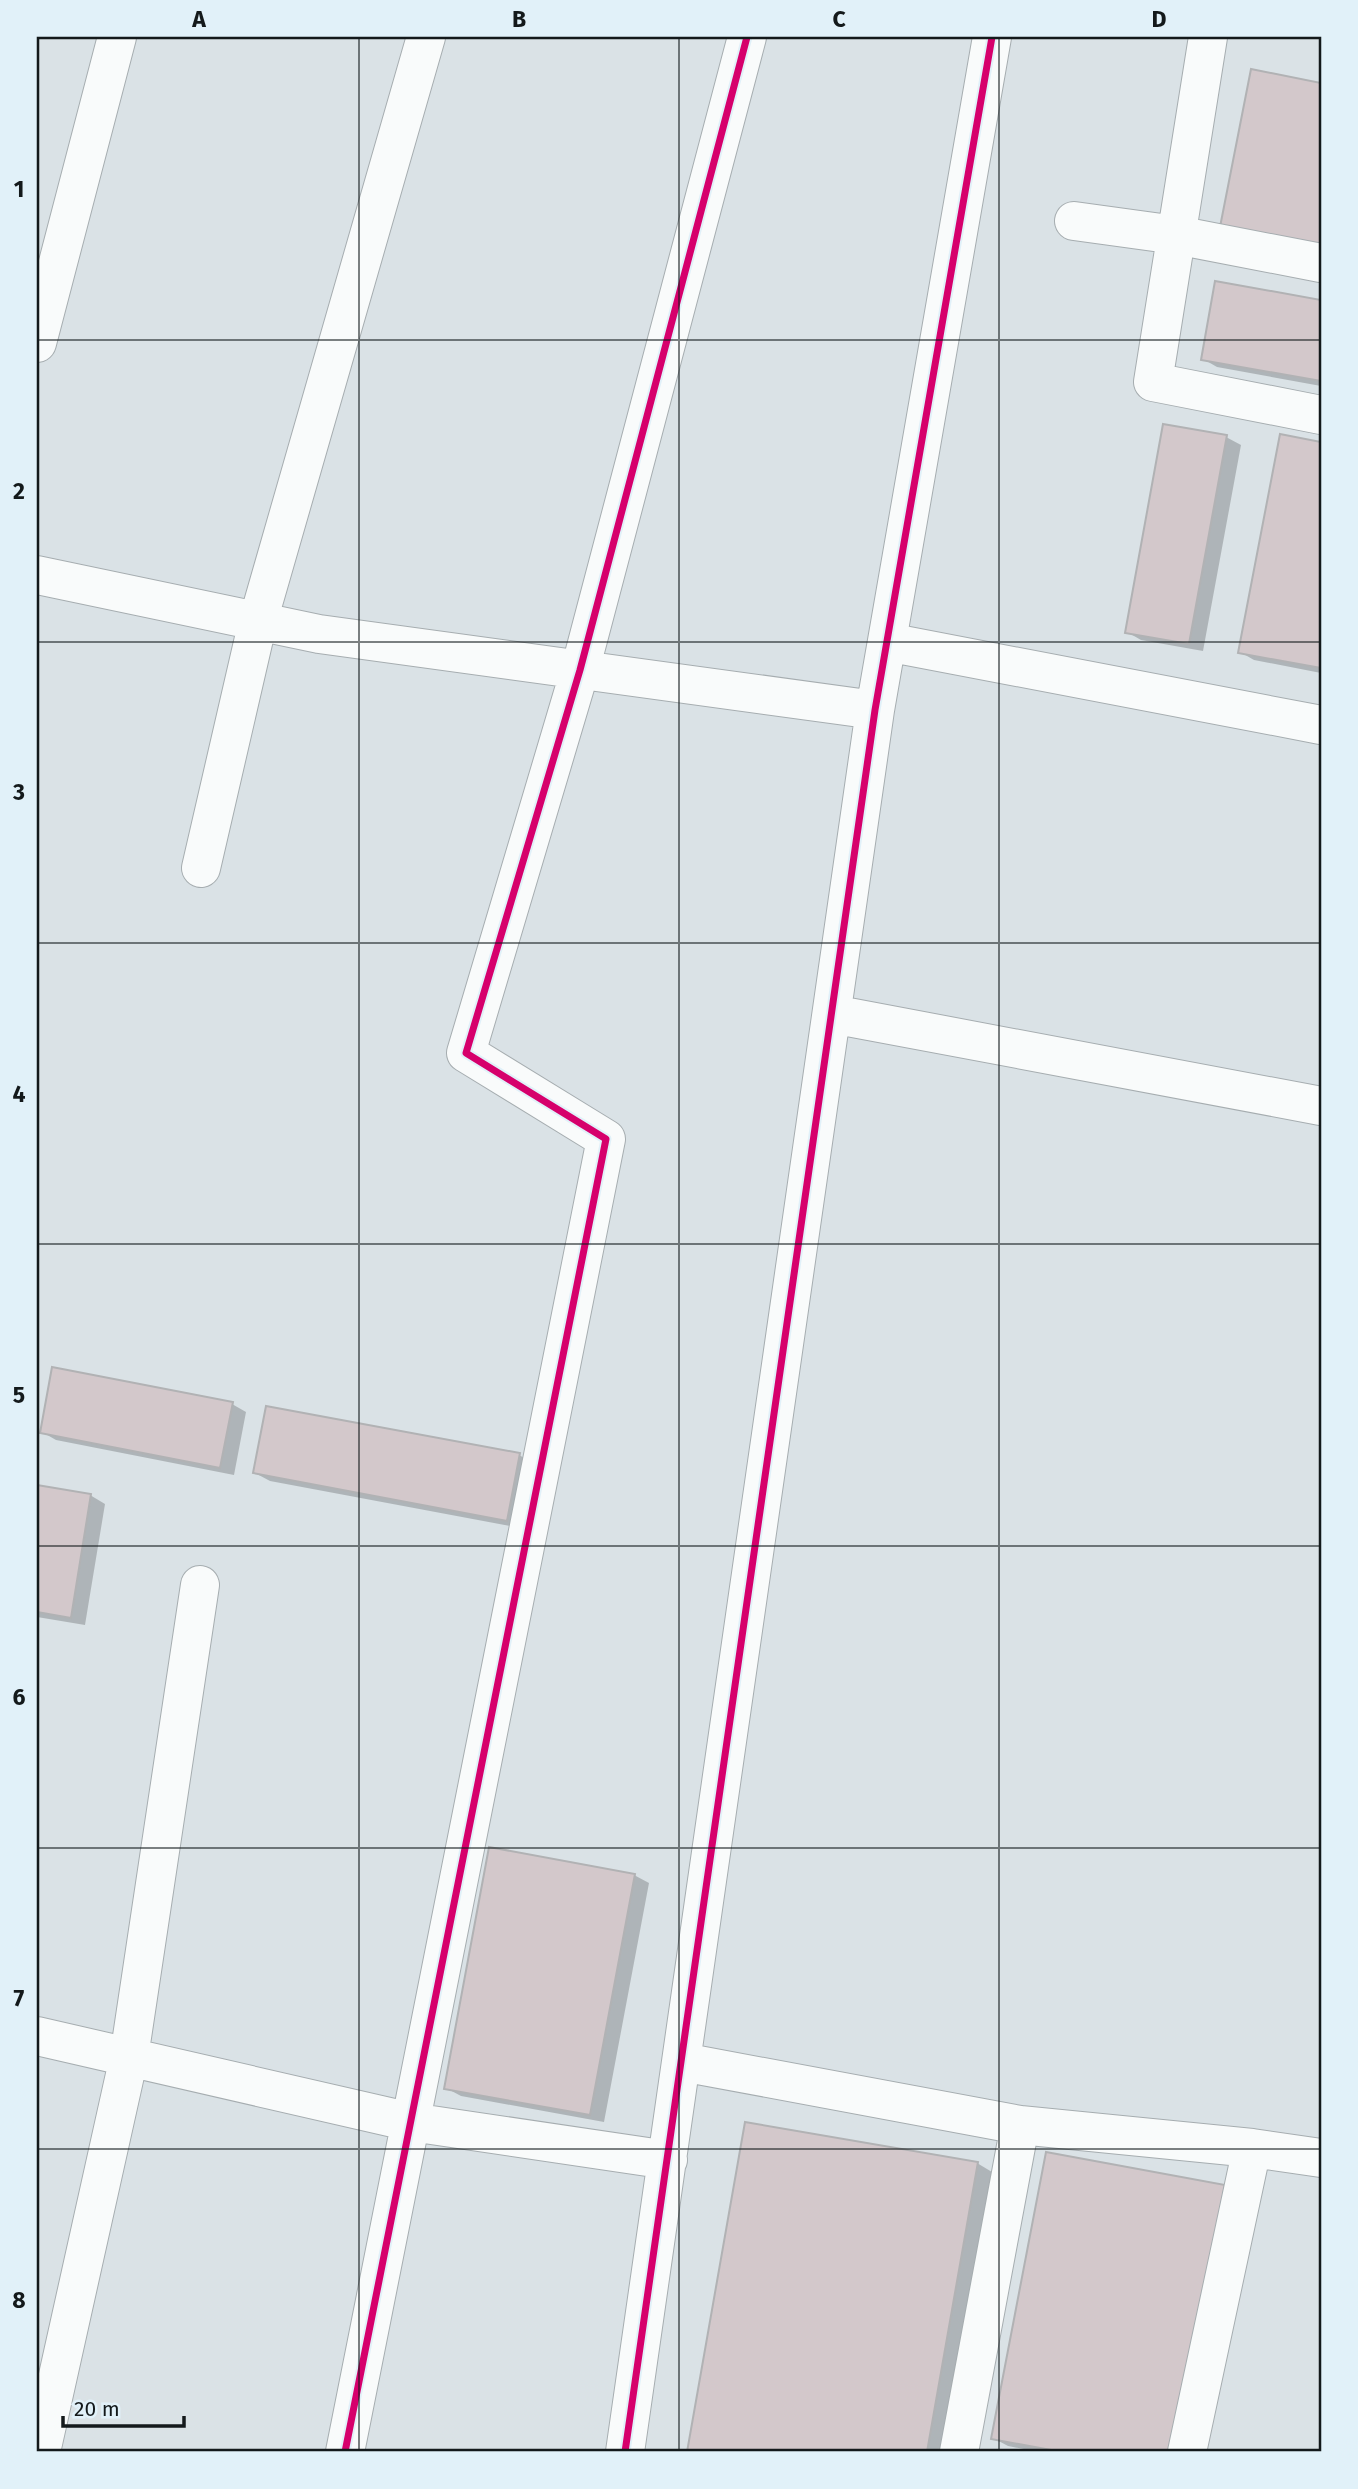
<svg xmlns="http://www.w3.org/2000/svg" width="1358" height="2489" font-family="'Fira Sans',sans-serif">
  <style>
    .shadow { fill: #0003 }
    .building { fill: #d3c8cb; stroke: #b1b2b4; stroke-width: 2 }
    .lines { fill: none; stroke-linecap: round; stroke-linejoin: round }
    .street-casing { stroke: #a6adb0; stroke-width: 40 }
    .street { stroke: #f9fbfb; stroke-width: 38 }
    .cycleway-casing { stroke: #e1f1f9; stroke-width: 11 }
    .cycleway { stroke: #d6006c; stroke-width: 7 }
    .grid { fill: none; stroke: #13191b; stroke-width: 2; stroke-opacity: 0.55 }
    .neatline { fill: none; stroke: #13191b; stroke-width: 2.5 }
    .grid-label { font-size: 23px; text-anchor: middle; font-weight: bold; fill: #13191b }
  </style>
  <rect width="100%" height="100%" fill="#dae2e6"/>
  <!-- shadow -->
  <path class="shadow" d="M1252,72l69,13v167z
    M1216,283l105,19v84l-104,-19 -14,-8z
    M1281,436l40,7v230l-67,-13 -14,-8z
    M1226,437l15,8 -38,206 -62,-11 -14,-8z
    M232,1404l14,8 -12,63 -178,-35 -14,-8z
    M519,1455l14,8 -12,65 -251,-47 -15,-8z
    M37,1487l53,8 15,9 -20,121 -48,-8z
    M634,1875l15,8 -45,239 -143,-26 -15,-8z
    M746,2124l231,39 15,9 -49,280h-254z
    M993,2438l196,14h-150l-31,-6z"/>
  <!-- building -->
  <path class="building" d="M1251,69l70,14v164l-101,-20z
    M1215,281l106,19v81l-120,-21z
    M1163,424l64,11 -38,209 -64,-11z
    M1280,434l41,8v226l-83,-15z
    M52,1367l181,35 -13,66 -180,-35z
    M266,1406l254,47 -13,68 -254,-48z
    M37,1485l54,9 -20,124 -34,-6z
    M489,1847l146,27 -45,241 -146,-26z
    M745,2122l233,40 -51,290h-240z
    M1046,2152l179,33 -52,267h-111l-71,-13z"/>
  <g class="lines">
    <!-- street casing -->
    <g class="street-casing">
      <path id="street" d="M1208,37l-55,345 168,33
        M1074,221l102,14 145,28
        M37,343l80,-306
        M37,575l282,59 556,76
        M887,642l434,83
        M201,868l57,-247 168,-584
        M832,1014l489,92
        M37,2036l374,86 257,38
        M682,2062l338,63 -61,327
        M1020,2125l232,23 -65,304
        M1252,2148l69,10
        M41,2452l88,-395 71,-472
        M345,2452l261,-1313 -140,-86 114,-383 167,-633
        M625,2452l250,-1742 117,-673"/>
    </g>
    <!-- street -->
    <use href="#street" class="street"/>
    <!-- cycleway casing -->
    <g class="cycleway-casing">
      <path id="cycleway" d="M345,2452l261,-1313 -140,-86 114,-383 167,-633
        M625,2452l250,-1742 117,-673"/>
    </g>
    <!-- cycleway -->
    <use href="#cycleway" class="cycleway"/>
  </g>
  <!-- grid -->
  <path class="grid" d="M359,37v2415M679,37v2415M999,37v2415M37,340h1284M37,642h1284M37,943h1284M37,1244h1284M37,1546h1284M37,1848h1284M37,2149h1284"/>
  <!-- border -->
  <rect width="1358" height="2489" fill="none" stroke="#e1f1f9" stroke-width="77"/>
  <!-- scale -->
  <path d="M63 2416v10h121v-10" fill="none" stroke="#13191b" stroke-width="3.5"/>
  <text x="74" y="2416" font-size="21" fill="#13191b" stroke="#e1f1f9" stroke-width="5" paint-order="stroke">20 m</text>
  <rect x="38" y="38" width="1282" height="2412" class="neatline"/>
  <g class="grid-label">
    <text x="199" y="27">A</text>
    <text x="519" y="27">B</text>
    <text x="839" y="27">C</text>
    <text x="1159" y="27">D</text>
    <text x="19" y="197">1</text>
    <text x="19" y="499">2</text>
    <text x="19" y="800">3</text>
    <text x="19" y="1102">4</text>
    <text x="19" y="1403">5</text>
    <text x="19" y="1705">6</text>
    <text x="19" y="2006">7</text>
    <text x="19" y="2308">8</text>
  </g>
</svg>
